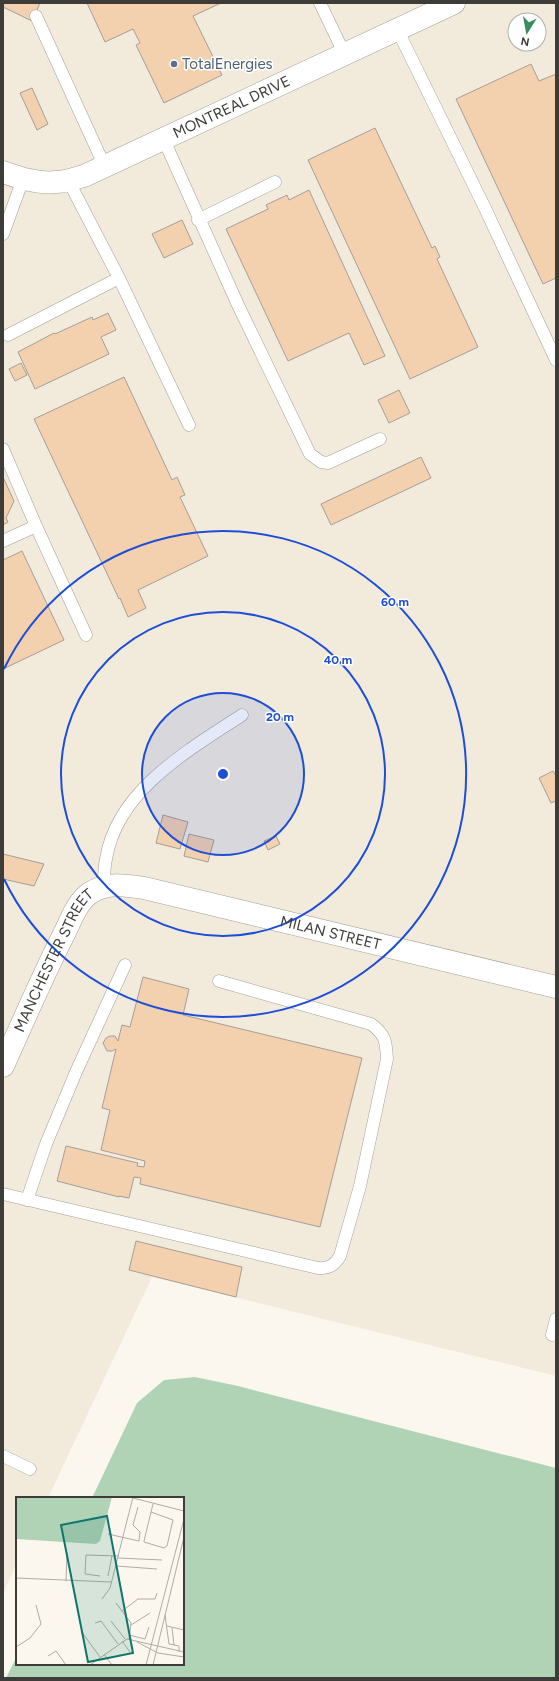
<svg xmlns="http://www.w3.org/2000/svg" width="559" height="1681" font-family="Figtree,sans-serif">
  <style>
    .built { fill: #f2ebdc; fill-rule: evenodd }
    .green { fill: #b1d3b5 }
    .building { fill: #f3d0ae; stroke: #a59e98 }
    .lines { fill: none; stroke-linecap: round; stroke-linejoin: round }
    .service-casing { stroke: #a39f97; stroke-width: 13 }
    .minor-casing { stroke: #a39f97; stroke-width: 23 }
    .service { stroke: #fff; stroke-width: 12 }
    .minor { stroke: #fff; stroke-width: 22 }
    .ring { fill: none; stroke: #1d4ed8; stroke-width: 2 }
    .service-dot { fill: #5c6f8a; stroke: #fff; stroke-width: 1.5 }
    .labels { text-anchor: middle; stroke-width: 3; stroke-linejoin: round; paint-order: stroke }
    .service-label { font-size: 15px; fill: #4e5e75; stroke: #fff; text-anchor: start }
    .street-label { font-size: 15px; fill: #3d3c38; stroke: #fff }
    .inset-road { fill: none; stroke: #afaca5; stroke-width: 1 }
    .view { fill: #0f766e; fill-opacity: 0.15; stroke: #0f766e; stroke-width: 2 }
    .inset-edge { fill: none; stroke: #3d3c38; stroke-width: 2 }
    .centre { fill: #1d4ed8; stroke: #fff; stroke-width: 2 }
    .ring-label { font-size: 12px; text-anchor: middle; font-weight: bold; fill: #1d4ed8; stroke: #fff; stroke-width: 3; stroke-linejoin: round; paint-order: stroke }
  </style>
  <rect width="100%" height="100%" fill="#fbf7ee"/>
  <!-- built -->
  <path class="built" d="M3,3h553v1373l-404,-99 -104,221h-31v65l-14,30zM515,20h24v24h-24z"/>
  <!-- green -->
  <path class="green" d="M195,1377l43,9 318,82v210h-550l11,-22v8h166v-166h-91l45,-95 27,-23z"/>
  <!-- building -->
  <path class="building" d="M3,3h37l-8,18 -29,-14z
    M87,3h134l-28,13 29,59 -58,28 -28,-58 4,-2 -7,-14 -28,13z
    M531,64l8,17 17,-7v204l-13,6 -87,-185z
    M32,88l16,36 -11,6 -17,-37z
    M375,128l57,120 3,-2 5,11 -3,2 41,88 -68,32 -102,-219z
    M309,190l76,166 -21,9 -15,-32 -61,28 -62,-132 42,-20 -2,-4 21,-10 2,5z
    M182,220l11,24 -29,14 -12,-24z
    M108,313l8,17 -15,7 8,17 -74,35 -17,-37 36,-19 1,1 37,-17 1,3z
    M21,363l6,12 -12,6 -6,-12z
    M124,377l48,103 5,-3 8,18 -5,2 28,59 -70,34 8,18 -18,9 -8,-19 -1,1 -85,-180z
    M399,390l11,23 -21,10 -11,-23z
    M421,457l10,21 -100,47 -10,-21z
    M3,477l11,24 -8,17 2,4 -5,3z
    M22,551l42,89 -61,29v-109z
    M553,771l3,5v25l-5,2 -12,-25z
    M163,815l25,7 -8,27 -24,-6z
    M189,834l25,6 -6,22 -24,-6z
    M276,836l4,8 -12,6 -4,-9z
    M3,854l41,10 -10,22 -31,-7z
    M143,977l46,12 -6,26 179,43 -42,169 -180,-43 1,-6 -7,-1 -5,21 -10,-2v1l-62,-16 9,-35 72,17 -1,3 7,1 1,-6 -44,-11 9,-40 -8,-2 14,-59 -4,2h-5l-4,-8 3,-5 4,-2h5l3,5 4,-16 8,2z
    M136,1241l106,26 -6,30 -107,-27z"/>
  <g class="lines">
    <!-- service casing -->
    <g class="service-casing">
      <path id="service" d="M320,3l25,52
        M36,16l69,151
        M397,29l87,177 72,154
        M164,140l74,165 72,149 11,8 7,1 52,-24
        M68,180l51,98 70,147
        M198,220l77,-38
        M3,234l20,-55
        M8,335l111,-57
        M3,449l33,77 50,109
        M3,541l33,-15
        M104,886c0,-9 0,-18 2,-27 11,-69 83,-109 136,-144
        M3,1194l315,74c11,1 17,-3 22,-12l20,-70 27,-127c-1,-17 -1,-24 -16,-35l-152,-43
        M27,1200l19,-56 30,-72 49,-107
        M552,1335l4,-16
        M3,1456l27,13"/>
    </g>
    <!-- minor casing -->
    <g class="minor-casing">
      <g id="minor">
        <path id="s1" d="M3,172c17,6 35,12 53,10 10,0 19,-4 28,-6l370,-173"/>
        <path id="s2" d="M3,1066c20,-44 39,-89 61,-132 7,-14 13,-32 26,-41 17,-11 35,-8 54,-5l412,99"/>
      </g>
    </g>
    <!-- service -->
    <use href="#service" class="service"/>
    <!-- minor -->
    <use href="#minor" class="minor"/>
  </g>
  <!-- distance rings -->
  <circle cx="223" cy="774" r="81" fill="#1d4ed8" fill-opacity=".12"/>
  <g class="ring">
    <circle cx="223" cy="774" r="81"/>
    <circle cx="223" cy="774" r="162"/>
    <path d="M4 669A243 243 0 1 1 4 879"/>
  </g>
  <!-- markers -->
  <circle class="service-dot" cx="174" cy="64" r="4"/>
  <g class="labels">
    <!-- service labels -->
    <g class="service-label">
      <text x="182" y="69">TotalEnergies</text>
    </g>
    <!-- street labels -->
    <g class="street-label">
      <text dy="5" stroke="none"><textPath href="#s1" startOffset="246">MONTREAL DRIVE</textPath></text>
      <text dy="5" stroke="none"><textPath href="#s2" startOffset="442">MILAN STREET</textPath></text>
      <text dy="5" stroke="none"><textPath href="#s2" startOffset="117">MANCHESTER STREET</textPath></text>
    </g>
  </g>
  <!-- overview -->
  <g transform="translate(16 1497)">
    <rect width="168" height="168" fill="#fbf7ee"/>
    <path d="M0,0h96l-12,44 -4,3 -80,-5z" fill="#b1d3b5"/>
    <path class="inset-road" d="M117,1l51,13M135,15l22,8 -6,26 -3,2 -20,-6v-1l9,-37M92,37l31,7 1,-9 -7,-7 5,-18M102,61l44,2M100,69l41,3M84,79l-15,-2 1,-19 33,1M92,79l4,-20M0,81l95,4M50,84l1,-28M86,102l8,-11 23,-91M100,106l15,20 -2,16M106,114l16,-12h17l2,-6M149,118l4,29 10,2v6M95,124l14,18M79,126l6,-2 17,23M115,128l19,-12M151,129l17,4M156,131l2,17M65,134l19,26M113,138l16,4 4,-12M106,144l8,11M121,145l21,11 26,4M0,150l14,-9 11,-14 -5,-19M88,157l8,11M32,159l8,-5 10,14M74,168l37,-26 57,13M130,168l38,-146M137,168l31,-128"/>
    <path class="view" d="M91,19l26,137 -45,9 -27,-137z"/>
    <rect width="168" height="168" class="inset-edge"/>
  </g>
  <circle cx="223" cy="774" r="6" class="centre"/>
  <g class="ring-label">
    <text x="395" y="606">60 m</text>
    <text x="338" y="664">40 m</text>
    <text x="280" y="721">20 m</text>
  </g>
  <!-- border -->
  <rect width="559" height="1681" fill="none" stroke="#3d3c38" stroke-width="8"/>
  <!-- north arrow -->
  <g transform="translate(527 32) rotate(191)"><circle r="19" fill="#ffffff" stroke="#b1b1af"/>
  <path d="M0-3L7 15L0 10L-7 15Z" fill="#3b8c5d"/>
  <text y="-6" font-size="11" font-weight="bold" text-anchor="middle" fill="#3d3c38">N</text>
  </g>
</svg>
